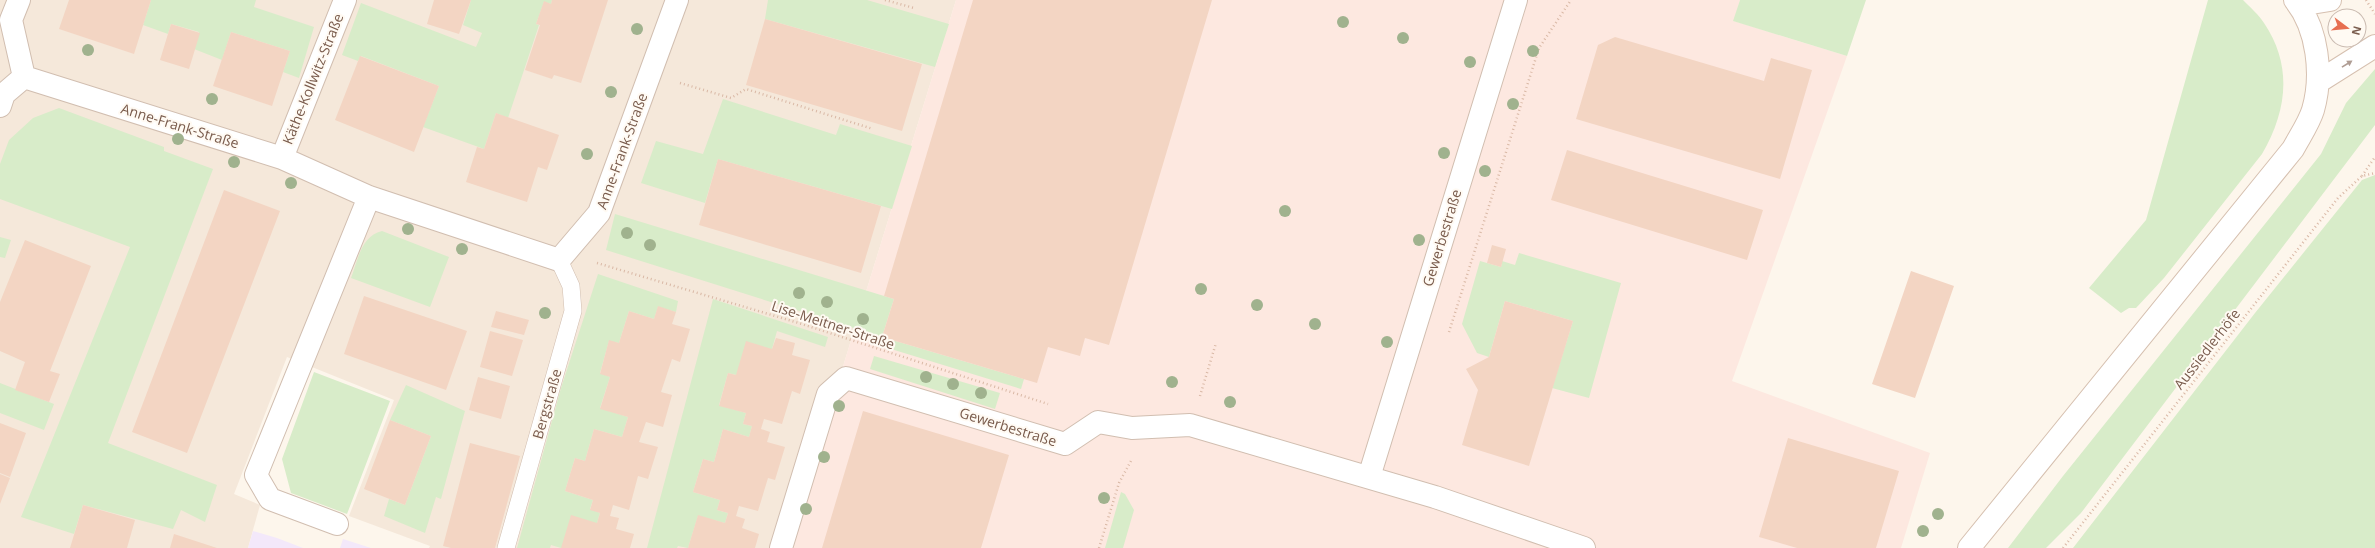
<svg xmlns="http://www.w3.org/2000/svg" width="2375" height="548" font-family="'Open Sans',sans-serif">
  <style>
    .residential { fill: #f5e8da }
    .commercial { fill: #fde8e0 }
    .education { fill: #f3e8fa }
    .green { fill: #d8ecc9 }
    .building { fill: #f3d5c3 }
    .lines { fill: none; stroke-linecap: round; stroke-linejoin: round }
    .lane-casing { stroke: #d1beb0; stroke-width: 18 }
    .street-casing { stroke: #d1beb0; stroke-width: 24 }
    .secondary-casing { stroke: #d6c0b0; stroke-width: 24 }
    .path { stroke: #d9b8a5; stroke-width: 2.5; stroke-dasharray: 1 3; stroke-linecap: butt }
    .lane { stroke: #fff; stroke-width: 17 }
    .street { stroke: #fff; stroke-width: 22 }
    .secondary { stroke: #fff; stroke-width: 22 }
    .tree { fill: #a0b28e }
    .oneway { fill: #af9d94 }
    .labels { text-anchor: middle; stroke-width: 4; stroke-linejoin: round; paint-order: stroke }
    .street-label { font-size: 14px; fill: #7a5c4d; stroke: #fffaf3 }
  </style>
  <rect width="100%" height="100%" fill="#fdf6ec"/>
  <!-- residential -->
  <path class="residential" d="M0,0h956l-169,548h-358l1,-2 -81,-30 45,-116 -107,-43 -53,137 26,11 -12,43h-248z"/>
  <!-- commercial -->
  <path class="commercial" d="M956,0h784l-6,21 113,35 -115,325 198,72 -29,95h-1114z"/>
  <!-- education -->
  <path class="education" d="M253,531l24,7 26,10h-55z
    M343,539l28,9h-31z"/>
  <!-- green -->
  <path class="green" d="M151,0h105l-2,7 60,20 -15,51 -16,-6 7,-21 -59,-19 -9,28 -28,-11 5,-17 -28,-8 -3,10 -25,-9z
    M471,0h81l-1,4 -7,-2 -8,22 3,1 -31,93 -12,-5 -12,36 -61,-22 16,-41 -78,-30 -3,5 -16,-6 19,-52 115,44 6,-14 -19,-8z
    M768,0h99l82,24 -14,43 -170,-48z
    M1740,0h126l-19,56 -114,-35z
    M2208,0h35c7,7 16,15 21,23 29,43 23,88 -2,131l-98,124 -28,30h-7l-8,5 -32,-25 57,-68z
    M2375,69v56l-294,388 -35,35h-38l55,-72 258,-322 25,-51z
    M723,99l113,36 4,-11 72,22 -20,63 -174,-50 -13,44 -64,-20 15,-42 47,13z
    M59,108l105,39v4l49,18 -105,274 109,42 -12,37 -24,-12 -8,19 -90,-24 -9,29 -53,-17 109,-270 -130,-48v-35l9,-24 24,-22z
    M2375,175v373h-302l182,-235 107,-133z
    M615,214l279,85 -12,38 142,42 -3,10 -143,-44 4,-8 -276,-87z
    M382,231l67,26 -19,50 -79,-29c7,-18 10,-42 31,-47z
    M0,237l11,3 -6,18 -5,-1z
    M1519,253l102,30 -32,115 -37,-10 21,-67 -68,-20 -16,56 -12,-4 -15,-29 18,-63 21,6 1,-6 13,4z
    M598,274l80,27 -2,11 -18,-5 -4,12 -25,-8 -10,32 -10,-2 -9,32 10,4 -10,31 28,9 -6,20 -28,-8 -9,32 -10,-3 -10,33 28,9 -3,9 10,4 -3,10 -36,25 -10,-3 -1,3h-33l44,-160z
    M713,299l115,38 -3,10 -48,-16 -5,18 -36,26 -8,-2 -9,32 27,8 -3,11 9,2 -3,11 -26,-8 -9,33 -11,-3 -10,33 27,8 -3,10 11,3 -3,10 -27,-7 -10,32 -10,-2 -1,2h-30z
    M874,356l126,37 -5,16 -125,-40z
    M314,372l76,29 -43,113 -56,-21 -9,-34z
    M0,383l54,21 -10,26 -44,-17z
    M406,385l59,26 -24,88 -5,-2 -11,36 -41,-17 5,-17 16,6 26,-69 -41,-16z
    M1121,492l4,2 9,16 -11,38h-18z"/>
  <!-- building -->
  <path class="building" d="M69,0h82l-17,54 -75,-25z
    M434,0h37l-12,34 -32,-10z
    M552,0h56l-27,83 -27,-8 -2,4 -27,-9 15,-45 -4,-1 8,-23 7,3z
    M973,0h239l-103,345 -24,-7 -5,18 -32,-9 -11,36 -155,-46 12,-38 -10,-3z
    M765,19l157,45 -20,67 -156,-46z
    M171,24l29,9 -11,36 -29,-9z
    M231,32l59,19 -18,55 -59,-20z
    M1615,37l149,44 7,-23 41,12 -32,109 -204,-60 22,-74z
    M360,56l79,30 -25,66 -79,-32z
    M496,113l63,22 -12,35 -9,-3 -11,35 -61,-20 11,-35 7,2z
    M1567,150l196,60 -16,50 -196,-60z
    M718,159l163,47 -20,67 -162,-48z
    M224,190l56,21 -93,242 -55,-21z
    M25,240l66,26 -41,105 10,3 -11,28 -34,-12 10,-28 -25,-11v-49z
    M1492,245l14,4 -5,18 -14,-4z
    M1911,271l43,15 -39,112 -43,-14z
    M364,296l103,35 -21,59 -102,-36z
    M1505,301l68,20 -44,145 -67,-21 16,-55 -12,-21 23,-12z
    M658,306l18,6 -4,12 18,5 -10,33 -8,-3 -11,33 11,3 -9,32 -17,-5 -7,20 19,5 -10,32 -10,-3 -9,34 -16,-5 -3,11 9,2 -3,11 18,5 -4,14h-69l10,-33 26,8 3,-10 -10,-3 3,-10 -28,-9 10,-33 10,3 9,-32 28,8 6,-20 -28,-8 10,-32 -10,-3 9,-34 10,3 10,-32 25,8z
    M496,311l33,9 -5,15 -33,-8z
    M490,331l33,9 -11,36 -32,-9z
    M776,338l19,5 -3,12 18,5 -10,34 -8,-3 -10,33 -18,-5 -3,10 9,3 -3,10 18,5 -10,33 -7,-2 -10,33 -19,-5 -3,10 9,3 -3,9 17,6 -4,14h-67l10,-33 27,8 3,-10 -11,-3 3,-10 -27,-8 10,-33 11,3 9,-33 26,8 3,-11 -9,-2 3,-11 -27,-7 9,-33 8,2 10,-34 26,8z
    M478,377l32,9 -9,33 -32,-9z
    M863,411l146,44 -28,93h-159z
    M390,420l41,16 -26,69 -41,-16z
    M0,423l26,10 -16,44 -10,-4z
    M1788,438l111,33 -23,77h-79l-38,-11z
    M470,443l50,13 -25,92h-44l-8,-2z
    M0,474l10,4 -10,26z
    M83,505l52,15 -8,28h-57z
    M174,534l43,14h-47z"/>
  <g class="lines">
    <!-- lane casing -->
    <g class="lane-casing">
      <path id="lane" d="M506,548l67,-237 -2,-25 -12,-26"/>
    </g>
    <!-- street casing -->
    <g class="street-casing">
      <path id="street" d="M19,0l-8,20 13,57
        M0,106l4,-12 20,-17 258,81 87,39 190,63 40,-47 78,-213
        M282,158l63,-158
        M1369,477l147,-477
        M337,524l-67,-25 -14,-24 113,-278
        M781,548l47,-154 18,-16 219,66 33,-22 34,6 58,-3 245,72 149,51"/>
    </g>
    <!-- secondary casing -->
    <g class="secondary-casing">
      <path id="secondary" d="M2299,5l31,-5
        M2318,82l57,-36
        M1969,548l324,-399c7,-13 16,-26 20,-39 10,-35 5,-81 -18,-110"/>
    </g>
    <!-- path -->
    <path class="path" d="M885,0l29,8
      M2366,0l9,14
      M680,83l51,15 15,-9 127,40
      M2362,176l13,-19
      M597,263l205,61 246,80
      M1449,332l90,-284 32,-48
      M1200,396l16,-53
      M1099,548l20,-65 13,-24
      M2063,548l275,-350 24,-22 13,-3"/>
    <!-- lane -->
    <use href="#lane" class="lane"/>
    <!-- street -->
    <use href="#street" class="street"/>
    <!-- secondary -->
    <use href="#secondary" class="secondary"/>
  </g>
  <!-- trees -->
  <g class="tree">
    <circle cx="1343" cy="22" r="6"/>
    <circle cx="637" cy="29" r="6"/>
    <circle cx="1403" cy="38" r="6"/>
    <circle cx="88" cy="50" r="6"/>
    <circle cx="1533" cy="51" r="6"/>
    <circle cx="1470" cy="62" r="6"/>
    <circle cx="611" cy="92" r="6"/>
    <circle cx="212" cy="99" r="6"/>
    <circle cx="1513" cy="104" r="6"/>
    <circle cx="178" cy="139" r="6"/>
    <circle cx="1444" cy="153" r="6"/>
    <circle cx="587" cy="154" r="6"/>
    <circle cx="234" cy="162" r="6"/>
    <circle cx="1485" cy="171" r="6"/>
    <circle cx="291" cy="183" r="6"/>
    <circle cx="1285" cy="211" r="6"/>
    <circle cx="408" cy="229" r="6"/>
    <circle cx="627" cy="233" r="6"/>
    <circle cx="1419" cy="240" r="6"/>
    <circle cx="650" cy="245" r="6"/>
    <circle cx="462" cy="249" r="6"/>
    <circle cx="1201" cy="289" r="6"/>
    <circle cx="799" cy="293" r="6"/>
    <circle cx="827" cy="302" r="6"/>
    <circle cx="1257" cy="305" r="6"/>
    <circle cx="545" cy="313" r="6"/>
    <circle cx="863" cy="319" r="6"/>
    <circle cx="1315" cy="324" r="6"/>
    <circle cx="1387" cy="342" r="6"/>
    <circle cx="926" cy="377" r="6"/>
    <circle cx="1172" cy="382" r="6"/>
    <circle cx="953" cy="384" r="6"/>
    <circle cx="981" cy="393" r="6"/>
    <circle cx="1230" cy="402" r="6"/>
    <circle cx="839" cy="406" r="6"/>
    <circle cx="824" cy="457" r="6"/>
    <circle cx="1104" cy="498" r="6"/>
    <circle cx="806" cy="509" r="6"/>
    <circle cx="1938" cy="514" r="6"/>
    <circle cx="1923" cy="531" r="6"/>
  </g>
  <!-- one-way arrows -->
  <defs><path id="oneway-solid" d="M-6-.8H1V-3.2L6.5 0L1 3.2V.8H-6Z"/></defs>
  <use class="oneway" href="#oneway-solid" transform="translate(2347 64) rotate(-32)"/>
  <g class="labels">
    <!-- street labels -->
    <g class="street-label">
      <text transform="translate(313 79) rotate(-68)" y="5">Käthe-Kollwitz-Straße</text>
      <text transform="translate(180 126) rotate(17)" y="5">Anne-Frank-Straße</text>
      <text transform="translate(622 151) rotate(-70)" y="5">Anne-Frank-Straße</text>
      <text transform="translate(1442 238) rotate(-73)" y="5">Gewerbestraße</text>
      <text transform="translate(833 325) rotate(18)" y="5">Lise-Meitner-Straße</text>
      <text transform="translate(2207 349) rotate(-52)" y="5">Aussiedlerhöfe</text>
      <text transform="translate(547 404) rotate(-74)" y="5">Bergstraße</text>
      <text transform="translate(1008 427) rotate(17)" y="5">Gewerbestraße</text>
    </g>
  </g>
  <!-- north arrow -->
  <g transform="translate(2347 28) rotate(106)"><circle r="19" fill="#fffaf3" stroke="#cabbb1"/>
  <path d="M0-3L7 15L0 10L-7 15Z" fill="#e76f51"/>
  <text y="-6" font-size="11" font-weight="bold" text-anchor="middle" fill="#7a5c4d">N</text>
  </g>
</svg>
